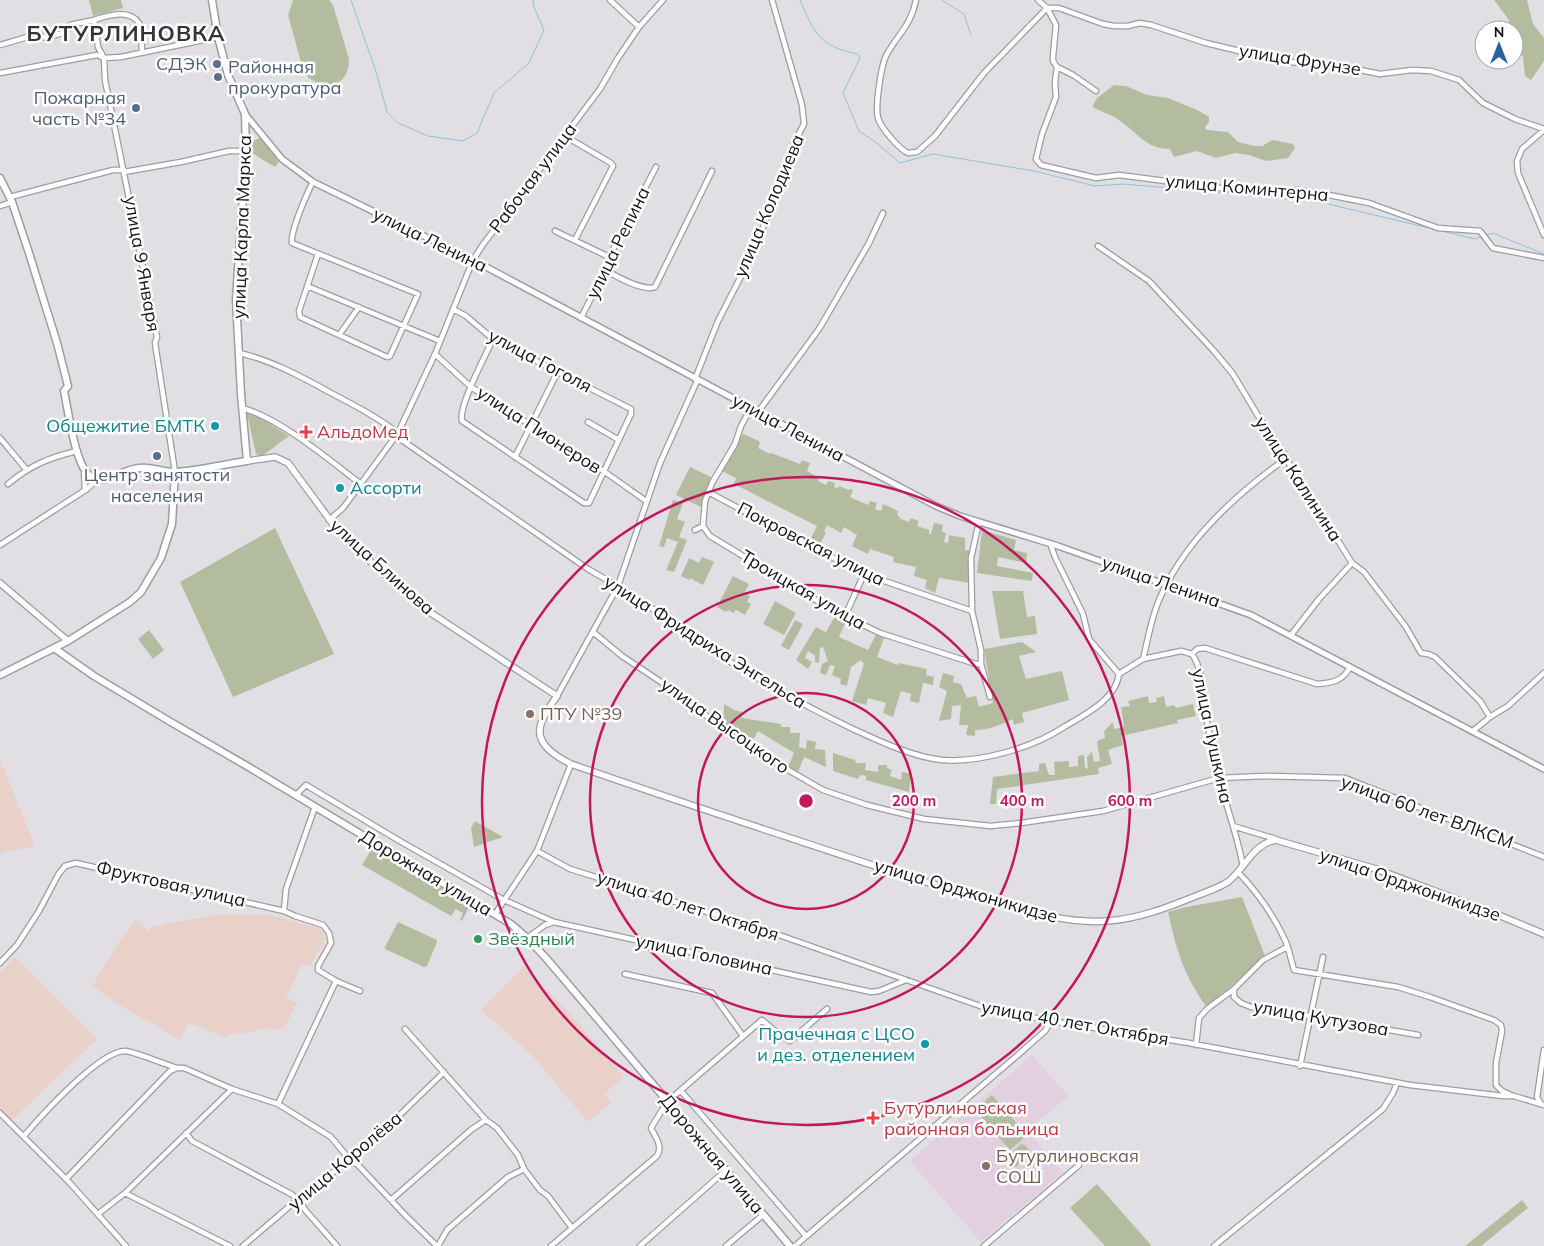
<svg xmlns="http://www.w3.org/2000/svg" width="1544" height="1246" font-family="Mulish,sans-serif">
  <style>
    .industrial { fill: #e9d0c8 }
    .education { fill: #e2cfdf }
    .green { fill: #b4bca0 }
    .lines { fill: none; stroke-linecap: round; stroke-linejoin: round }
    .stream { stroke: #8ec4d4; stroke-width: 1 }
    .minor-casing { stroke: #9e9ca1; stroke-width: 7 }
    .tertiary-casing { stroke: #9e9ca1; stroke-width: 8 }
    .secondary-casing { stroke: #9e9ca1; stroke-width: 8 }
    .primary-casing { stroke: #9e9ca1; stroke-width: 9 }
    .minor { stroke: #fff; stroke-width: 4.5 }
    .tertiary { stroke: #fff; stroke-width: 5 }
    .secondary { stroke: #fff; stroke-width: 5.5 }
    .primary { stroke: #fff; stroke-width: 6 }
    .ring { fill: none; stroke: #c2185b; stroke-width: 2.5 }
    .service-dot { fill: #5c6f8a; stroke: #fff; stroke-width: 2 }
    .culture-dot { fill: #0f9aa8; stroke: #fff; stroke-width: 2 }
    .health-dot { fill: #e0444e; stroke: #fff; stroke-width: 2 }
    .education-dot { fill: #8d6e63; stroke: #fff; stroke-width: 2 }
    .leisure-dot { fill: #2e9e5b; stroke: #fff; stroke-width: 2 }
    .labels { text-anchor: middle; stroke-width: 5; stroke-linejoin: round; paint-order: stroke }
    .street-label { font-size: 18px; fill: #141315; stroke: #fff }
    .service-label { font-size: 18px; fill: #4e5e75; stroke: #fff; text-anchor: end }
    .culture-label { font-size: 18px; fill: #0d838f; stroke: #fff; text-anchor: end }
    .health-label { font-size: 18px; fill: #be3a42; stroke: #fff; text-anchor: start }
    .education-label { font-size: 18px; fill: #785e54; stroke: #fff; text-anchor: start }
    .leisure-label { font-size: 18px; fill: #27864d; stroke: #fff; text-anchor: start }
    .district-label { font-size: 22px; font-weight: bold; letter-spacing: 1px; fill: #353336; stroke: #fff }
    .centre { fill: #c2185b; stroke: #fff; stroke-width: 2.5 }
    .ring-label { font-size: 15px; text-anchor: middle; font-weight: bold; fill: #c2185b; stroke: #fff; stroke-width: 5; stroke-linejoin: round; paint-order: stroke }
  </style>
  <rect width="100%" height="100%" fill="#e1dfe3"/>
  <!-- industrial -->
  <path class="industrial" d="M0,759l35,87 -35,7z
    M252,914l17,1 50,13 6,9 -2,11 -6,4 -7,15 -8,-3 -16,34 11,5 -11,22 -8,6 -9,-3 -29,6 -6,-2 -9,5 -36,-14 -9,17 -64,-37 -13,-10 -11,-6 22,-38 22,-30 12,12 5,-5 63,-11z
    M15,957l82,82 -87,83 -10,-10v-140z
    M524,966l45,46 55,65 -20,17 8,8 -24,20 -56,-67 -51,-45z"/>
  <!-- education -->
  <path class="education" d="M1032,1055l36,41 -41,35 36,41 -82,70 -71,-81z"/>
  <!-- green -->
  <path class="green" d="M89,0h32l2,8 -30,8z
    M293,0h36l4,5 16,54c0,30 -27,34 -45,14l-16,-58z
    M1494,0h33l6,24 11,14v23l-13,19 -6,-4 -2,-19 -9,-10v-17h-5v-10z
    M1114,85l12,1 21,9 21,3 29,12 12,7v5l-4,5 2,3 21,2 10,10 16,4h8l11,-6 20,4 2,4 -7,10 -22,3 -17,-6 -14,-2 -19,5 -19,-7 -23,6 -4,-8c-24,0 -32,-16 -51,-29 -7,-5 -17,-8 -25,-12l-1,-3 4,-7z
    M261,138l18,24 -4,5 -23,-14v-12z
    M252,412l37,24 -27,20 -6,-2 -9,-40z
    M743,434l16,7 1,2 -2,5 12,6 1,-1 29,11 2,-4 8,3 -3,8 12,7 -1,3 8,4 2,-4 7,2 -1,4 4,1 1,-2 10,4 2,-1 2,1 -3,7 18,8 2,-4 7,2 -2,6 6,2 2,-7 15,7 -1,3 4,5 8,3 2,-4 8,3 -2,5 12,4v4h2l3,-11 9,2 -1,7 4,1 -2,9 4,1 1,-8 16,3v12l10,1 -4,32 -32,-5 -4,15 -10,-5 2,-8 -13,-4 2,-9 -23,-5 1,-5 -24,-8 -2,5 -16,-8 5,-11 -13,-8 -3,6 -14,-8 -3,6 2,1 -6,13 -10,-5 7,-14 -83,-42 2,-6 -14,-7z
    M690,467l21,10 -10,30 -25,-12z
    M673,500l10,3 -6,16 8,3 -6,15 8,3 -13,32 -8,-2 12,-28 -11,-4 -3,9 -5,-1z
    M275,528l59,126 -101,43 -53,-115z
    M982,530l34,10 -2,10 13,3 -1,10 -28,-6 -1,9 36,7 -1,8 -55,-8z
    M702,557l12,5 -11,23 -13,-7 -1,2 -8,-4 8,-18 10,5z
    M733,576l16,8 -5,9 6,3 -3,6 4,2 -6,11 -9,-5 -2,3 -6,-3 -2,2 -9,-5z
    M992,591h31l4,26 8,-1 2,18 -37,5z
    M775,601l21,12 -12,22 -21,-11z
    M835,616l11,5 -7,16 29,13 8,-15 8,3 -7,19 21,8 1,-2 28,6 -1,6 8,2 -1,8 -10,-2 -4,20 -9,-2 1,-7 -10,-3 -8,26 -10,-4 3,-10 -18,-5 -2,7 -14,-4 12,-37 -3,-4 -10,7 -4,19 -7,-2 1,-5 -9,-4 3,-9 -5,-1 -4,10 -6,-2 2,-9 6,-3 -5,-14 -3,1 -1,15 -4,-1v-7l-7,-4 -3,7 7,4 -4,7 -12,-9 20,-33 10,5z
    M795,620l8,4 -14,26 -8,-4z
    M149,630l15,20 -11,9 -15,-20z
    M1022,642l14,10 -17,4 7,23 36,-8 7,29 -47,13 2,9 -10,3 -1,-6c-10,5 -27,12 -38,11v6l-9,-1 2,-10h-9l2,-20 -9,1 -1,13 -12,2 8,-30 -8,-4 4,-14 11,3 -1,6 8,2 6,14 9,-2 3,11 14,-4 -9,-54z
    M1148,696l1,7 8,-1 -1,-4 8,-2 2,11 8,-2 2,3 17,-4 3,12 -19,4 1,3 -57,13 2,9 -15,5 4,14 -14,4 1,6 -102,15 -1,15h-6l3,-27 46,-6v-7l6,-1 4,12h6l-1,-13 15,-1v6l9,-1v-10l6,-1 1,13 3,1 -1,-12 5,-5 2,10 6,-1 -3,-20 8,-3 -1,-7 9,-9 1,7 10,-2 -3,-20 9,-1 -2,-5z
    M724,704l10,6 8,2v6l39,6v3h9v6h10l-1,14 7,2 1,-9 9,2 -1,7 10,1 1,17 -22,-10 -6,15 -10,-5 6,-14 -36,-22 -7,13 -28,-17z
    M833,753l22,7 1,3h10l-1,7 13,2v-7h9v3l5,2 -2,6 11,4 1,-8 9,2 -2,18 -43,-12v-4l-6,-1 -2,4 -25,-8z
    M475,821l28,16 -29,10 -3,-19z
    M373,847l97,58 -8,16 -2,-1 3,-7 -7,-4 -5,7 -89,-51z
    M1242,897l23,59 -37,33 -22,17c-22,-30 -30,-57 -38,-94l18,-5z
    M398,922l39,18v2l-10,24 -3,1 -39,-18v-2z
    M992,1095l35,40 -17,15 -35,-40z
    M1021,1144l4,1 6,8 -15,14h-4l-6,-6v-3z
    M1097,1184l54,61 -1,1h-45l-35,-38z
    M1522,1200l6,8 -47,38h-16z"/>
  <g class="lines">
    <!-- stream -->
    <path class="stream" d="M351,0l26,75 10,37 11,11 30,13 35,5 14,-8 17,-40 35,-30 15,-33 -10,-23 -1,-7
      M800,0c14,33 20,47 58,54l2,4 -17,35 16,38 15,10 26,22 33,-9 101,17 61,15 28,-2 105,9 96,10 151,36 8,-3
      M942,0l22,14 7,21
      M1487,235l6,-2 51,21"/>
    <!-- minor casing -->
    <g class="minor-casing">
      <path id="minor" d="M610,0l29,27
        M916,0c-5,25 -17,33 -29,54 -6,10 -12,53 -9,64 3,10 21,31 30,35l9,-1 18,-16 49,-63 63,-65
        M1038,0l9,8 9,17 -3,31v5l4,6 16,8 23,16
        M1047,8h12l44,16 11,2h14l12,-3 11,2 55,18 75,18 69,7 30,6 32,-4 19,1 28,9 24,23 32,16 29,10
        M0,45l38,-11 8,4 20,-6 4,-7 24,-5
        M142,52c-1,-8 1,-22 -3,-29 -10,-15 -32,-7 -45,-3l4,27 6,11 1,22 52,257 -2,6 20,129
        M1057,67l-2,15 1,15 -14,37 -6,25 5,6 55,13 23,-3 101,13 52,5 25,-3 32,5 40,8 69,25 42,3 13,17 51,10
        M0,73l97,-18 7,3 17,-1 97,-20
        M1544,130l-22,19 -5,12 1,12 26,62
        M565,136l46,27 2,3 -38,74
        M124,172l57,-10 48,-11h17
        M313,182c-6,11 -23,50 -21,61l126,51 -28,62 -3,1 -87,-40 -1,-6 19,-57
        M10,197l103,-27h11
        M0,206l12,-4
        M555,231l54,26
        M1098,246l51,35 65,70 19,23 27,45 27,39 5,13 32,47 28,45 12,9 42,55 15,26 7,1 7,3 45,44 10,16
        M605,270c11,6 38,22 50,17l57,-116
        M307,286l133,55
        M453,309l13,7 27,23 138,70v5l-42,89h-5l-122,-82c-4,-15 24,-66 31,-82
        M581,318l24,-48 4,-13 47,-90
        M339,335l20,-28
        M239,353c32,7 63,24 92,40 23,12 46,24 67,40
        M435,354l36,33 134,85 41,29
        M695,379l23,-58 38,-74 23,-65 14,-25 1,-14 10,-19 -2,-19 -30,-105
        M242,408c38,10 87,52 119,76
        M751,408l-10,18 -6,18 -23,39 -7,18 -2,25 7,10 124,75 46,22 96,31h5v-14l-9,-39 -1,-53 8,-36
        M758,412l61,-83 50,-86 14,-30
        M588,422l31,18
        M396,436l192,133c10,6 20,11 29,17 34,19 64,45 97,66 45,28 91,54 139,77 26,12 60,28 89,31 38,3 90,-12 122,-33 20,-12 52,-27 55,-53l24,-15c5,-20 8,-40 16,-59 25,-59 77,-106 128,-142
        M0,438l26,31
        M515,457l43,-86
        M84,470l1,20
        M8,484c23,-19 40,-26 69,-33
        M708,492l156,82 108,37
        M329,520l14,-12 55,-75 37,-79 38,-94 9,-14 118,-157 18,-31 21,-31 24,-27
        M695,530l8,-4
        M1050,543l5,14 28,57 6,25 30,35
        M0,545l87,-56 11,-10
        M845,616l19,-42
        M593,632l29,24 69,46 28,25 26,18 78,45 44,15 57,14 67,7 30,-3 82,-12 116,-33 46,-2 80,2 199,79
        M1291,635l28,-36 33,-36
        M1192,654l5,-5 8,-1 112,36c15,-1 26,-3 33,-17
        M1143,659l38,-8 11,3c12,17 11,43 14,63 4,20 8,41 13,60 7,30 19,59 24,90
        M981,664l9,33
        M557,696l61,-110 42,-123 37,-82
        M1473,731l17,-14 18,-11 36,-33
        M296,795l10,-10 92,55 106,60 50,22 317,70 8,-1 27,-11
        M1233,826l43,13
        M537,851l33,18 195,61 218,77 68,14 138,22 221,42 93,11h11l30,9
        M1238,872c18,19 36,44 47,68 4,9 6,20 9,30l104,17 32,10 64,23 7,5 1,6 -6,32v22l6,6 11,5
        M284,911l2,-22 29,-82
        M495,914l42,-63 34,-87
        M527,938l18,-13 9,-3
        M0,963l17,-18 22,-34 19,-36 7,-9 11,-3 208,48 11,5 28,9 6,8 2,10 -13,23v4l18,11 -58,123
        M625,974l87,19 31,43
        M336,981l24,10
        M1234,989v8l7,6 10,4 58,9 109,19
        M405,1029l81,91 11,8 21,27 6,14 16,21 8,6 24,32
        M1196,1045l3,-27 8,-9 27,-20 29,-29 24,-13
        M1300,1066l23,-109
        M681,1091l125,145
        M1541,1104l-4,-7 7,-47
        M0,1113l69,69 57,64
        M186,1133l6,8 99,53 7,5 8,12 31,35
        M24,1136c16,-19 77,-87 102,-85 12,2 38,13 51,17h7l48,21 46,15 53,33 19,23 8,5 48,51 31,30
        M66,1179l104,-108 7,-3
        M125,1193l105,53
        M391,1200l81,-71 14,-9
        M98,1214l27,-21 107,-104
        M243,1246l55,-47 72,-55 74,-72
        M438,1246l9,-16 61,-53 16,-8
        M551,1246l106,-90c6,-10 -1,-18 -6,-28l16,-26 95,-82 19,16 9,5 37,-32
        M640,1246l85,-75
        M726,1246l37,-31
        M795,1246l224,-192 26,-23 6,-10
        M984,1246l95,-81
        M1214,1246l169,-137 10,-16 4,-10"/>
    </g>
    <!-- tertiary casing -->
    <g class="tertiary-casing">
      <path id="tertiary" d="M245,114l37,45 31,23 160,78 463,246 24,10 98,30 193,69 293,154"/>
    </g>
    <!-- secondary casing -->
    <g class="secondary-casing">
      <path id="secondary" d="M247,461l28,-4 13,6 50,68 35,33 58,49 126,83c-6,9 -13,18 -16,28 -7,20 16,33 30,40 105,37 211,71 316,106 31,10 63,19 94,28 41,12 84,26 126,23 33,-2 64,-15 94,-27 10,-4 20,-7 28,-13 16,-13 25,-38 47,-41l100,29 120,45 48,20
        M0,583l68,58"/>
    </g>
    <!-- primary casing -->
    <g class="primary-casing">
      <path id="primary" d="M0,178l12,24 17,51 28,90 11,43 -4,5c4,19 11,71 24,83 13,13 32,-2 46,-5 15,-4 27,3 42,3 23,-1 48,-8 71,-11l-6,-67 -5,-95 10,-146 -1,-39 -17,-39 -10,-38 -6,-37
        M54,648l40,28 75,45 78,45 264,158 16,14 19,20 244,288
        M0,675l68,-34 62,-39 11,-10 20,-34 11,-34 3,-52"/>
    </g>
    <!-- minor -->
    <use href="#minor" class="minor"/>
    <!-- tertiary -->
    <use href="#tertiary" class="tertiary"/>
    <!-- secondary -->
    <use href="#secondary" class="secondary"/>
    <!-- primary -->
    <use href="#primary" class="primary"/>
  </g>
  <!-- distance rings -->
  <g class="ring">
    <circle cx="806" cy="801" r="108"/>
    <circle cx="806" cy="801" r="216"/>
    <circle cx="806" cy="801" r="324"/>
  </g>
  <!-- markers -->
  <g class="service-dot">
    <circle cx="217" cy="64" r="5"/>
    <circle cx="218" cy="77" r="5"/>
    <circle cx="136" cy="108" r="5"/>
    <circle cx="157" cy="456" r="5"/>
  </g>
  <g class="culture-dot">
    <circle cx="215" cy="426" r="5"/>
    <circle cx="340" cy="488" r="5"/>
    <circle cx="925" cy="1044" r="5"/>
  </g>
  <g class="health-dot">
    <path d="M303.5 424.5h5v5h5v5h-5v5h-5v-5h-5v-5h5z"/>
    <path d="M870.5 1110.5h5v5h5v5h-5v5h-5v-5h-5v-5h5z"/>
  </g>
  <g class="education-dot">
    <circle cx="530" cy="714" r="5"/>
    <circle cx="986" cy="1166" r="5"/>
  </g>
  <circle class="leisure-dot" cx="478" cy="939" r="5"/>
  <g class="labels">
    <!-- street labels -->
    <g class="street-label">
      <text transform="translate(1300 60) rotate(9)" y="6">улица Фрунзе</text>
      <text transform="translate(533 178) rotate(-53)" y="6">Рабочая улица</text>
      <text transform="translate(1247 188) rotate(5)" y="6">улица Коминтерна</text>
      <text transform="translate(769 206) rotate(-67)" y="6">улица Колодиева</text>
      <text transform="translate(242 227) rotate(-88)" y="6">улица Карла Маркса</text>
      <text transform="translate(430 240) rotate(26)" y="6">улица Ленина</text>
      <text transform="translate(618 243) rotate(-64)" y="6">улица Репина</text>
      <text transform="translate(142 264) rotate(80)" y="6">улица 9 Января</text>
      <text transform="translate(540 361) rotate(28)" y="6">улица Гоголя</text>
      <text transform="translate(788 428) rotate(28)" y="6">улица Ленина</text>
      <text transform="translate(539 430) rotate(33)" y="6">улица Пионеров</text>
      <text transform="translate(1298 479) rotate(57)" y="6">улица Калинина</text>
      <text transform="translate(811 544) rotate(27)" y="6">Покровская улица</text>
      <text transform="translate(382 567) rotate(42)" y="6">улица Блинова</text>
      <text transform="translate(1161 582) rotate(19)" y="6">улица Ленина</text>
      <text transform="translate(803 590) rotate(30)" y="6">Троицкая улица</text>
      <text transform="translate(705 642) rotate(32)" y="6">улица Фридриха Энгельса</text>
      <text transform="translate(725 726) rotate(35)" y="6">улица Высоцкого</text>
      <text transform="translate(1212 736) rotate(78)" y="6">улица Пушкина</text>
      <text transform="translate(1427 812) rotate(20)" y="6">улица 60 лет ВЛКСМ</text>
      <text transform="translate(426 873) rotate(31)" y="6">Дорожная улица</text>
      <text transform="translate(171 884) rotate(13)" y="6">Фруктовая улица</text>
      <text transform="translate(1410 885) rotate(19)" y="6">улица Орджоникидзе</text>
      <text transform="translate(966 891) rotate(16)" y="6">улица Орджоникидзе</text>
      <text transform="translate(688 906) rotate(18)" y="6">улица 40 лет Октября</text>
      <text transform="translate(704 955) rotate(12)" y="6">улица Головина</text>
      <text transform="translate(1321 1018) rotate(10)" y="6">улица Кутузова</text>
      <text transform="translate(1075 1023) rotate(10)" y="6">улица 40 лет Октября</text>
      <text transform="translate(712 1154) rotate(50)" y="6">Дорожная улица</text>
      <text transform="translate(345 1161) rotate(-40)" y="6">улица Королёва</text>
    </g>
    <!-- service labels -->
    <g class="service-label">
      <text x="207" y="70">СДЭК</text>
      <text x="228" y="73" text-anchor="start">Районная<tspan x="228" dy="21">прокуратура</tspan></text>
      <text x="126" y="104">Пожарная<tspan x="126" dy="21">часть №34</tspan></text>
      <text x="157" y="481" text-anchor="middle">Центр занятости<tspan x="157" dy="21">населения</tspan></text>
    </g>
    <!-- culture labels -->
    <g class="culture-label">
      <text x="205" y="432">Общежитие БМТК</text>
      <text x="350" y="494" text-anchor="start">Ассорти</text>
      <text x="915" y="1040">Прачечная с ЦСО<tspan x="915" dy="21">и дез. отделением</tspan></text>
    </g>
    <!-- health labels -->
    <g class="health-label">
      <text x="317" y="438">АльдоМед</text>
      <text x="884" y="1114">Бутурлиновская<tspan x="884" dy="21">районная больница</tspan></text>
    </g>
    <!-- education labels -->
    <g class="education-label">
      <text x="540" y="720">ПТУ №39</text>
      <text x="996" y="1162">Бутурлиновская<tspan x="996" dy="21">СОШ</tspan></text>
    </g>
    <!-- leisure labels -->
    <g class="leisure-label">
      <text x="488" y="945">Звёздный</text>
    </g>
    <!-- district labels -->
    <g class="district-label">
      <text x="126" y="41">БУТУРЛИНОВКА</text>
    </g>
  </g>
  <circle cx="806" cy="801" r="8" class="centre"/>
  <g class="ring-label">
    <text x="914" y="806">200 m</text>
    <text x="1022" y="806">400 m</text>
    <text x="1130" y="806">600 m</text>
  </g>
  <!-- north arrow -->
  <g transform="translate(1499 45)"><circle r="24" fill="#ffffff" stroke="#a1a1a1"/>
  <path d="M0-4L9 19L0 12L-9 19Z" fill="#28649b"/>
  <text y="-8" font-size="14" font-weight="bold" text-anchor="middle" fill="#141315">N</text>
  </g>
</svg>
